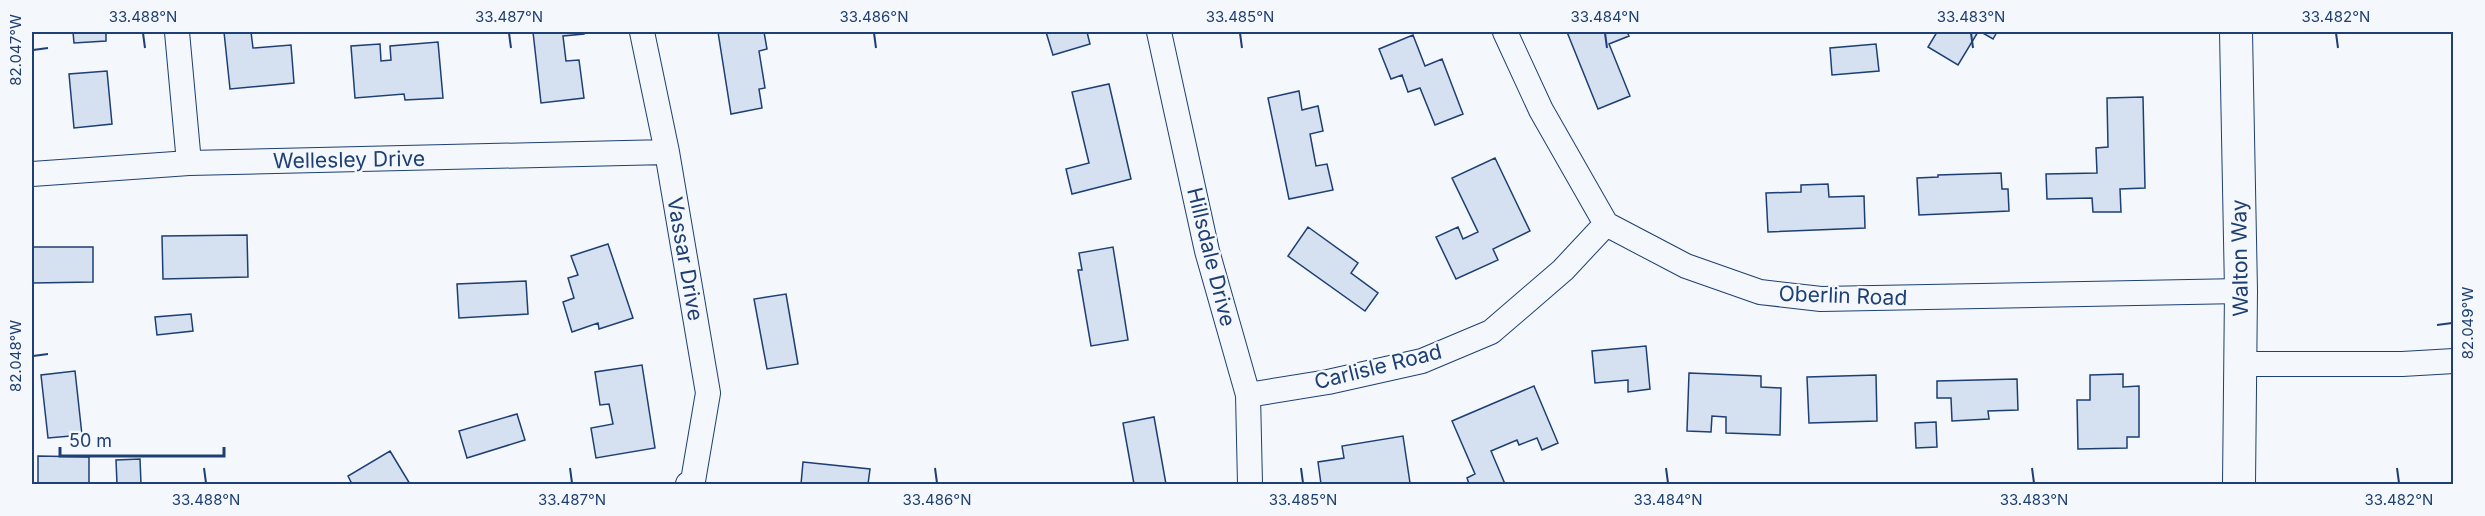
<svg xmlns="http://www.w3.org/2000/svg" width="2485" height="516" font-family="Inter,sans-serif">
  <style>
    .building { fill: #d5e0f0; stroke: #1d3f73; stroke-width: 1.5 }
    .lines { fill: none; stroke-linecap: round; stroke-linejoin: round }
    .minor-casing { stroke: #1d3f73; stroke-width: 26 }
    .major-casing { stroke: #1d3f73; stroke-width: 34 }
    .minor { stroke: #f4f7fb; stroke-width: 24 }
    .major { stroke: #f4f7fb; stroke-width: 32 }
    .ticks { fill: none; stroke: #1d3f73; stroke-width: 2 }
    .labels { text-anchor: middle; stroke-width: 4.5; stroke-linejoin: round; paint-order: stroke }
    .street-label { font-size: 21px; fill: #1d3f73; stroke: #f4f7fb }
    .neatline { fill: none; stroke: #1d3f73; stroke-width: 2 }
    .ticks-label { font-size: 15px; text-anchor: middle; fill: #1d3f73 }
  </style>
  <rect width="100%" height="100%" fill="#f4f7fb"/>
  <!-- building -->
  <path class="building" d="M73,32h33v9l-32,2z
    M224,32h27l2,16 38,-3 3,38 -64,6z
    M533,32h51v2l-21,2 3,25 13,-1 5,38 -43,5z
    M718,32h46l3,17 -8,2 6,37 -6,1 3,19 -31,6z
    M1046,32h41l3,12 -37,11z
    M1567,32h60l2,4 -20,8 21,52 -32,13z
    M1937,32h41l-20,33 -30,-18z
    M1981,32h16l-4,7z
    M1413,35l12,31 17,-7 21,55 -28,11 -15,-37 -12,4 -6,-17 -11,4 -12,-30z
    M438,42l5,56 -38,2 -1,-6 -49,4 -4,-52 29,-2 1,17 10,-1 -1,-14z
    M1876,44l3,27 -47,4 -2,-27z
    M107,71l5,53 -38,4 -5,-54z
    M1109,84l22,95 -59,15 -6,-25 23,-6 -17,-71z
    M1299,91l3,19 16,-4 5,25 -13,3 6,32 11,-2 6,26 -44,9 -21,-101z
    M2143,97l2,91 -25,1 1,23h-28l-1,-14 -45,1 -1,-25 51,-1 -1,-25 12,-1 -1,-49z
    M1495,158l35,73 -37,18 5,11 -42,19 -20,-42 22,-10 5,12 15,-7 -26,-54z
    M2001,173l1,16h6l1,22 -90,4 -2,-37 21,-1v-2z
    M1828,184l1,13 35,-1 1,32 -97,4 -2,-39 35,-1v-7z
    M1308,227l50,36 -7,10 27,20 -13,18 -77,-55z
    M247,235l1,42 -85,2 -1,-43z
    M608,244l25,74 -34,11 -1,-6 -26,9 -9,-30 11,-4 -6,-20 10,-3 -7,-19z
    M32,247h61v35l-61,1z
    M1113,247l15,93 -37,6 -13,-76h4l-3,-17z
    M526,281l2,33 -69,4 -2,-34z
    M786,294l12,70 -31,5 -13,-70z
    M191,314l2,17 -36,4 -2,-18z
    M1646,346l4,43 -22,3v-12l-33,3 -3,-32z
    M642,365l13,83 -59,10 -5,-30 22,-4 -4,-20 -9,1 -5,-33z
    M75,371l7,64 -34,3 -7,-63z
    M1689,373l72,3v11l20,1 -1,47 -54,-2v-16l-14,-1 -1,16 -24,-1z
    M2123,374v13l16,-1v51h-12v11l-49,1 -1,-49h13v-25z
    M1876,375l1,46 -68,2 -2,-46z
    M2017,379l1,31 -30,1 1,8 -37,2 -1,-23h-14v-17z
    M1534,386l24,57 -16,7 -5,-12 -18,7 -2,-5 -26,11 14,33h-36l-2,-6 8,-4 -23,-53z
    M517,414l8,26 -58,18 -8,-27z
    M1154,417l12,67h-32l-11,-61z
    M1936,422l1,25 -21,1 -1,-25z
    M1403,436l7,47 -89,1 -3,-22 26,-4 -2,-12z
    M390,451l20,33h-58l-4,-8z
    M38,456l51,1v27h-51z
    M140,459l1,25h-24l-1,-24z
    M803,462l67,7 -2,15h-67z"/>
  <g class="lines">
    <!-- minor casing -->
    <g class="minor-casing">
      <path id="minor" d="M177,32l12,131
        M642,32l25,120 41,241 -15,88 -5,3
        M1159,32l48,219 41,144 2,89
        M1505,32l36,78 65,114 80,42 74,26 61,7 420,-8
        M32,174l157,-11 478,-11
        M2240,364h162l52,-3
        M1248,395l80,-13 94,-21 69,-29 72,-62 43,-46"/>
    </g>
    <!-- major casing -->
    <g class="major-casing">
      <path id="major" d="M2236,32l5,259 -2,193"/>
    </g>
    <!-- minor -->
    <use href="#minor" class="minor"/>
    <!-- major -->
    <use href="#major" class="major"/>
  </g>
  <!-- ticks -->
  <path class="ticks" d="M143,33l2,15M509,33l2,15M874,33l2,15M1240,33l2,15M1605,33l2,15M1971,33l2,15M2336,33l2,15M33,50l15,-2M2437,325l15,-2M33,356l15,-2M204,468l2,15M570,468l2,15M935,468l2,15M1301,468l2,15M1666,468l2,15M2032,468l2,15M2397,468l2,15"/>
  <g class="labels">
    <!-- street labels -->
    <g class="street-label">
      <text transform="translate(349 160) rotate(-1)" y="7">Wellesley Drive</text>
      <text transform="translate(1211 257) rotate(76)" y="7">Hillsdale Drive</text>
      <text transform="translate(2240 258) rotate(-91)" y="7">Walton Way</text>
      <text transform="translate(685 259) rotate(80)" y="7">Vassar Drive</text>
      <text transform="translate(1843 296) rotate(2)" y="7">Oberlin Road</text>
      <text transform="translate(1378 367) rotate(-14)" y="7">Carlisle Road</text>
    </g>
  </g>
  <!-- border -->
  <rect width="2485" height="516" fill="none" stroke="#f4f7fb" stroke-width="66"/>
  <!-- scale -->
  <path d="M60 447v9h164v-9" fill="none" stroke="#1d3f73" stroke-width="3"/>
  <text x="69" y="447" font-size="18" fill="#1d3f73" stroke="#f4f7fb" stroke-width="4.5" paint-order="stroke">50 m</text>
  <rect x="33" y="33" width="2419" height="450" class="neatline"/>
  <g class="ticks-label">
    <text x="143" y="22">33.488°N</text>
    <text x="509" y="22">33.487°N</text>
    <text x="874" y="22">33.486°N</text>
    <text x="1240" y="22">33.485°N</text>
    <text x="1605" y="22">33.484°N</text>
    <text x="1971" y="22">33.483°N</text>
    <text x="2336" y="22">33.482°N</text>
    <text transform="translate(16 50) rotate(-90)" y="5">82.047°W</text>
    <text transform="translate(2468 323) rotate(-90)" y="5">82.049°W</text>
    <text transform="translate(16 356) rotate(-90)" y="5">82.048°W</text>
    <text x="206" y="505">33.488°N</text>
    <text x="572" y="505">33.487°N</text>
    <text x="937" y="505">33.486°N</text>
    <text x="1303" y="505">33.485°N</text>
    <text x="1668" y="505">33.484°N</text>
    <text x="2034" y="505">33.483°N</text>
    <text x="2399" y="505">33.482°N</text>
  </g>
</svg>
